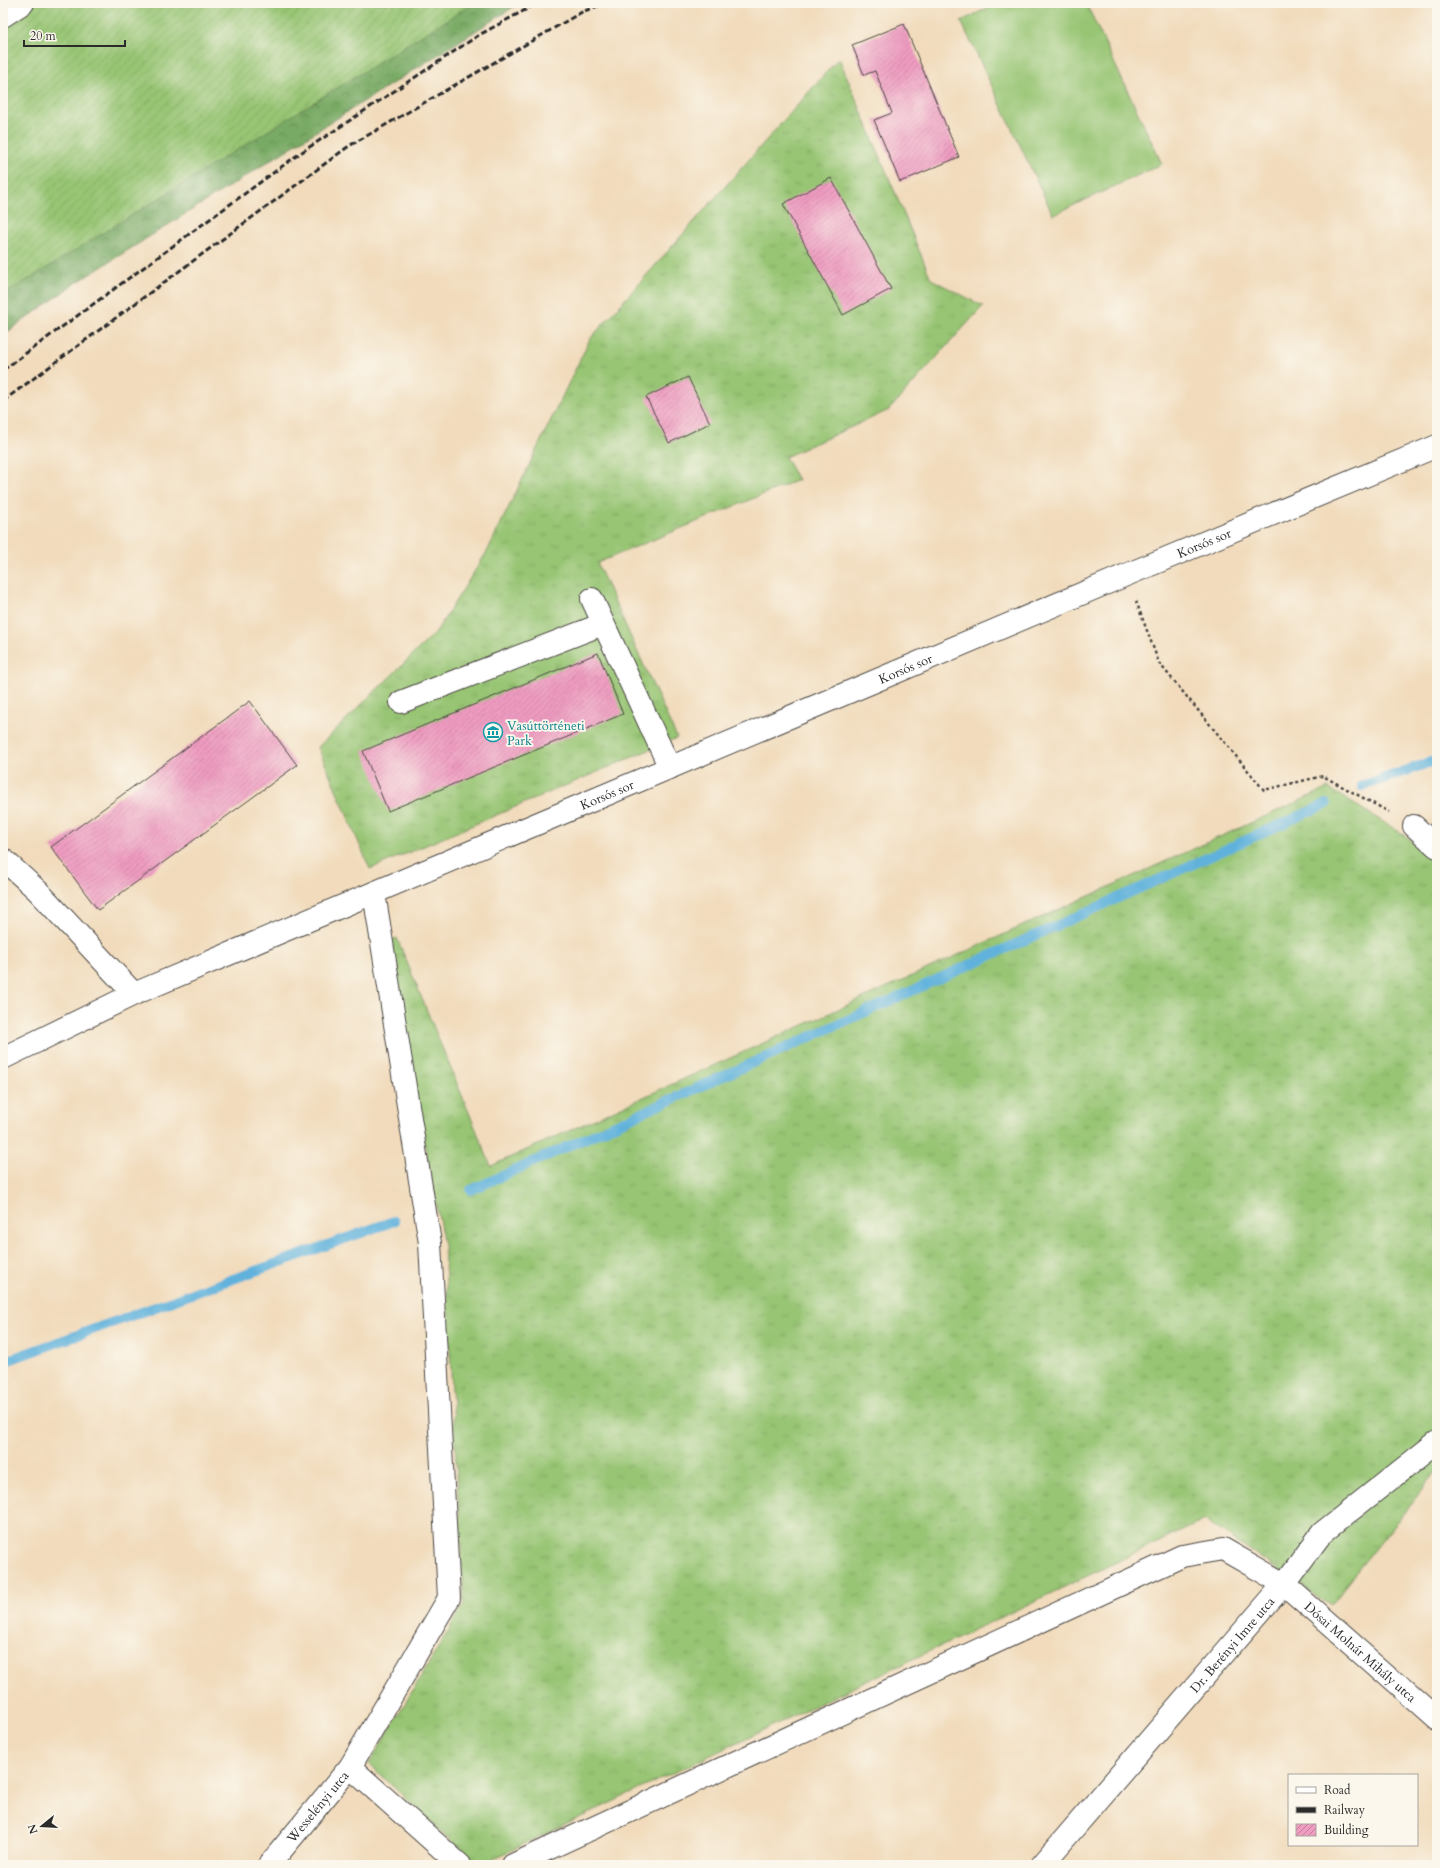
<svg xmlns="http://www.w3.org/2000/svg" width="1440" height="1868" font-family="Cardo,serif">
  <style>
    .grass { fill: url(#grass-tufts); stroke: #61784f }
    .forest { fill: url(#forest-crowns); stroke: #526a48 }
    .garden { fill: url(#garden-furrows); stroke: #61784f }
    .pitch { fill: #97c573; stroke: #61784f }
    .lines { fill: none; stroke-linecap: round; stroke-linejoin: round }
    .stream { stroke: #61b2dc; stroke-width: 10 }
    .building { fill: url(#building-hatch) }
    .minor-casing { stroke: #494541; stroke-width: 24 }
    .path { stroke: #494541; stroke-width: 2.5; stroke-dasharray: 3 3; stroke-linecap: butt }
    .minor { stroke: #fff; stroke-width: 22 }
    .rail { stroke: #2b2b2b; stroke-width: 3; stroke-dasharray: 6 3; stroke-linecap: butt }
    .labels { text-anchor: middle; stroke-width: 3.5; stroke-linejoin: round; paint-order: stroke }
    .street-label { font-size: 13px; fill: #2b2b2b; stroke: #fbf7ec }
    .culture-label { font-size: 13px; fill: #0d838f; stroke: #fbf7ec; text-anchor: start }
  </style>
  <defs>
    <pattern id="grass-tufts" width="24" height="20" patternUnits="userSpaceOnUse"><rect width="24" height="20" fill="#97c573"/><path d="M3 7l-1-3M5 7V3M7 7l1-3M15 17l-1-3M17 17v-4M19 17l1-3" fill="none" stroke="#82a964"/></pattern>
    <pattern id="forest-crowns" width="20" height="18" patternUnits="userSpaceOnUse"><rect width="20" height="18" fill="#79aa65"/><path d="M2 6a3 3 0 1 1 6 0M12 15a3 3 0 1 1 6 0" fill="none" stroke="#638b53"/></pattern>
    <pattern id="garden-furrows" width="10" height="10" patternUnits="userSpaceOnUse"><rect width="10" height="10" fill="#97c573"/><path d="M-1 1l2-2M0 10L10 0M9 11l2-2" fill="none" stroke="#82a964"/></pattern>
    <pattern id="building-hatch" width="6" height="6" patternUnits="userSpaceOnUse"><rect width="6" height="6" fill="#ef9cc1"/><path d="M-1 1l2-2M0 6l6-6M5 7l2-2" fill="none" stroke="#c27f9d"/></pattern>
  </defs>
  <rect width="100%" height="100%" fill="#fbf7ec"/>
  <filter id="ink" filterUnits="userSpaceOnUse"><feTurbulence type="fractalNoise" baseFrequency=".025" numOctaves="2"/><feDisplacementMap in="SourceGraphic" scale="8" xChannelSelector="R" yChannelSelector="G"/><feConvolveMatrix kernelMatrix="1 2 1 2 8 2 1 2 1" color-interpolation-filters="sRGB"/></filter>
  <filter id="wash" filterUnits="userSpaceOnUse"><feTurbulence type="fractalNoise" baseFrequency=".012" numOctaves="4" result="noise"/><feDisplacementMap in="SourceGraphic" scale="16" xChannelSelector="R" yChannelSelector="G"/><feGaussianBlur stdDeviation="0.9" result="paint"/><feColorMatrix in="noise" values="0 0 0 0 0 0 0 0 0 0 0 0 0 0 0 0 0 1.4 0 .05"/><feComposite in="paint" operator="in"/></filter>
  <g filter="url(#wash)">
    <rect width="100%" height="100%" fill="#f1dbbc"/>
    <!-- grass -->
    <path class="grass" d="M839,58l92,221 52,27 -94,104 -104,47 13,23 -201,83 80,175 -307,131 -52,-122 118,-115 52,-82 102,-211z
      M1328,788l78,48 31,29v606l-106,134 -126,-85 -725,345h-3l-108,-101 95,-160 -20,-359 -58,-304 11,-3 94,228z"/>
    <!-- forest -->
    <path class="forest" d="M173,3h347l-444,280 -73,52v-232z"/>
    <!-- garden -->
    <path class="garden" d="M3,3h471l-471,292z"/>
    <!-- pitch -->
    <path class="pitch" d="M998,3h88l76,161 -109,51 -92,-194z"/>
    <g class="lines">
      <!-- stream -->
      <path class="stream" d="M1362,786l75,-26
        M471,1190l855,-386
        M3,1362l391,-141"/>
    </g>
    <g id="blocks">
      <!-- building -->
      <path class="building" d="M904,24l55,133 -59,25 -26,-62 18,-7 -17,-42 -11,4 -12,-30z
        M831,178l60,111 -48,26 -60,-111z
        M688,377l22,46 -41,20 -23,-46z
        M598,653l25,61 -235,97 -25,-60z
        M250,701l47,64 -199,145 -47,-63z"/>
    </g>
  </g>
  <g filter="url(#ink)">
    <use href="#blocks" fill-opacity="0" stroke="#494541" stroke-width="1"/>
    <g class="lines">
      <!-- minor casing -->
      <g class="minor-casing">
        <g id="minor">
          <path d="M3,16l20,-13"/>
          <path d="M592,599l78,169"/>
          <path d="M401,702l202,-78"/>
          <path d="M1414,826l23,21"/>
          <path d="M3,859l35,32 96,103"/>
          <path id="s1" d="M3,1058l131,-64 992,-419 311,-129"/>
          <path d="M350,1767l110,98"/>
          <path id="s2" d="M269,1865l81,-98 99,-169 -19,-355 -56,-350"/>
          <path id="s3" d="M513,1865l669,-309 41,-7 61,35 153,135"/>
          <path id="s4" d="M1042,1865l242,-281 38,-51 115,-91"/>
        </g>
      </g>
      <!-- path -->
      <path class="path" d="M1136,601l23,62 105,127 59,-14 66,36"/>
      <!-- minor -->
      <use href="#minor" class="minor"/>
      <!-- rail -->
      <path class="rail" d="M3,370l296,-216 180,-119 59,-32
        M3,401l346,-255 233,-134 23,-9"/>
    </g>
  </g>
  <!-- icons -->
  <defs>
    <g id="museum-ring" transform="scale(1)"><circle r="9.5" fill="#fbf7ec" stroke="#0f9aa8" stroke-width="1.5"/><path d="M0-6L6-3V-2H-6V-3ZM-5-1h2V3h-2ZM-1-1h2V3h-2ZM3-1h2V3H3ZM-6 4H6V6H-6Z" fill="#0f9aa8"/></g>
  </defs>
  <g fill-rule="evenodd">
    <use href="#museum-ring" x="493" y="732"/>
  </g>
  <g class="labels">
    <!-- street labels -->
    <g class="street-label">
      <text dy="5" stroke="none"><textPath href="#s1" startOffset="1307">Korsós sor</textPath></text>
      <text dy="5" stroke="none"><textPath href="#s1" startOffset="983">Korsós sor</textPath></text>
      <text dy="5" stroke="none"><textPath href="#s1" startOffset="659">Korsós sor</textPath></text>
      <text dy="5" stroke="none"><textPath href="#s4" startOffset="291">Dr. Berényi Imre utca</textPath></text>
      <text dy="5" stroke="none"><textPath href="#s3" startOffset="951">Dósai Molnár Mihály utca</textPath></text>
      <text dy="5" stroke="none"><textPath href="#s2" startOffset="76">Wesselényi utca</textPath></text>
    </g>
    <!-- culture labels -->
    <g class="culture-label">
      <text x="507" y="730">Vasúttörténeti<tspan x="507" dy="15">Park</tspan></text>
    </g>
  </g>
  <!-- margin -->
  <rect width="1440" height="1868" fill="none" stroke="#fbf7ec" stroke-width="16"/>
  <!-- legend -->
  <rect x="1288" y="1774" width="130" height="72" fill="#fbf7ec" stroke="#a8a59f"/>
  <rect x="1296" y="1787" width="20" height="6" fill="#ffffff" stroke="#a8a59f"/>
  <text x="1324" y="1794" font-size="12" fill="#2b2b2b">Road</text>
  <rect x="1296" y="1807" width="20" height="6" fill="#2b2b2b" stroke="#a8a59f"/>
  <text x="1324" y="1814" font-size="12" fill="#2b2b2b">Railway</text>
  <rect x="1296" y="1824" width="20" height="12" fill="url(#building-hatch)" stroke="#a8a59f"/>
  <text x="1324" y="1834" font-size="12" fill="#2b2b2b">Building</text>
  <!-- north arrow -->
  <g transform="translate(42 1826) rotate(252)" stroke="#fbf7ec" stroke-width="3" paint-order="stroke">
  <path d="M0-3L7 15L0 10L-7 15Z" fill="#2b2b2b"/>
  <text y="-6" font-size="11" font-weight="bold" text-anchor="middle" fill="#2b2b2b">N</text>
  </g>
  <!-- scale -->
  <path d="M24 40v6h101v-6" fill="none" stroke="#2b2b2b" stroke-width="2"/>
  <text x="30" y="40" font-size="12" fill="#2b2b2b" stroke="#fbf7ec" stroke-width="3" paint-order="stroke">20 m</text>
</svg>
